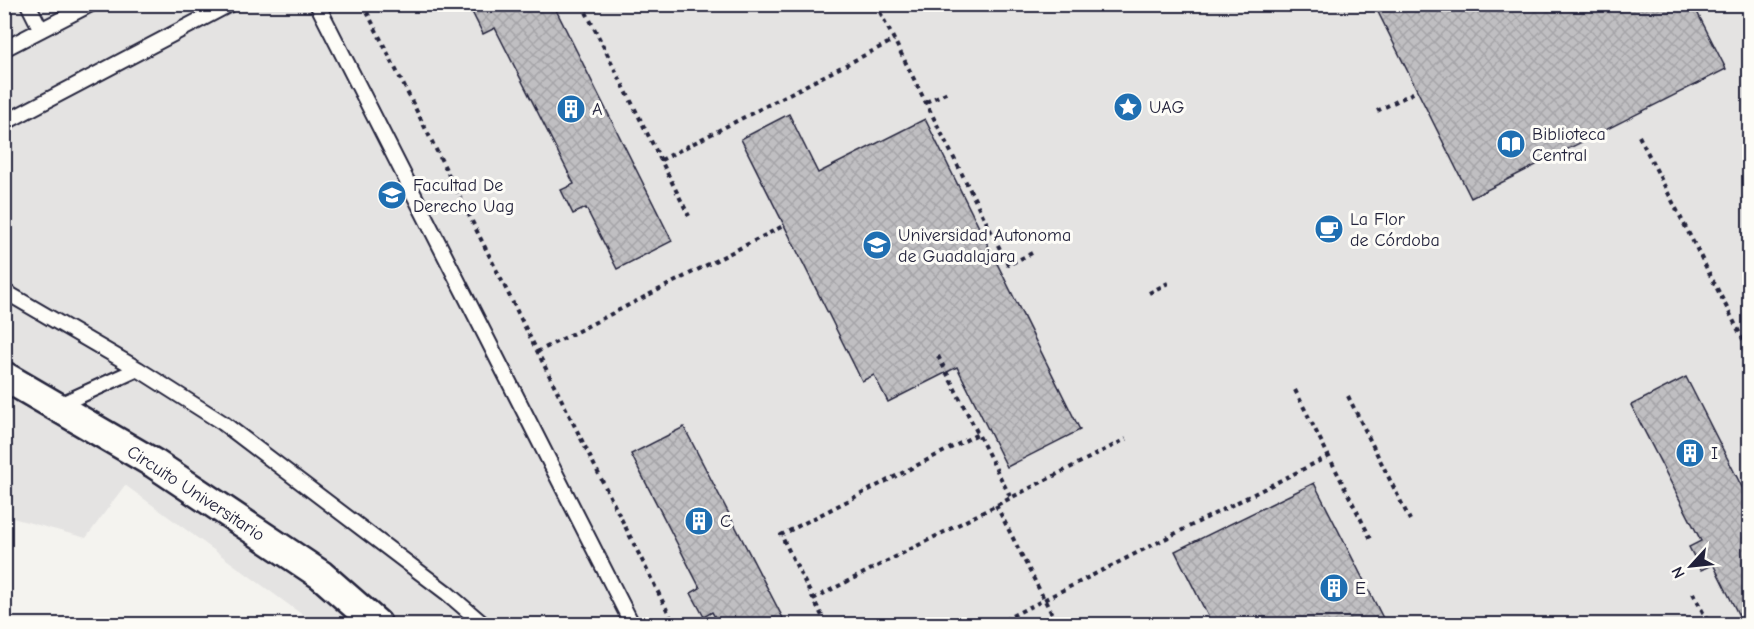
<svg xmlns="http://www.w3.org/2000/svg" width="1754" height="629" font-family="'Comic Neue',sans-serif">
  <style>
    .built { fill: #e4e3e2 }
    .building { fill: url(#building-cross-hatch); stroke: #22223b; stroke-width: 1.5 }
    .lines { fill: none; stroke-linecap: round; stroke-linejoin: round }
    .lane-casing { stroke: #22223b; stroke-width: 18 }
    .street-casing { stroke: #22223b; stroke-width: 33 }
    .path { stroke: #22223b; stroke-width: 4; stroke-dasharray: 4.5 4.5; stroke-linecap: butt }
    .lane { stroke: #fdfcf7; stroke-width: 14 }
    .street { stroke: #fdfcf7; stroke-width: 28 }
    .labels { text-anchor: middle; stroke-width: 6; stroke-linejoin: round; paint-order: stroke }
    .poi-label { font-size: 18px; fill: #22223b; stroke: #fdfcf7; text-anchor: start }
    .street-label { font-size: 18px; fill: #22223b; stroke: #fdfcf7 }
  </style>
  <defs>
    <pattern id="building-cross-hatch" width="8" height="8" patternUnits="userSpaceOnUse" patternTransform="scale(1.5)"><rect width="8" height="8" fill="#c0bfc2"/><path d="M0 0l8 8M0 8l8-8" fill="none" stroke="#a5a4a8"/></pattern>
  </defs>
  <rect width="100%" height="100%" fill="#f4f3ef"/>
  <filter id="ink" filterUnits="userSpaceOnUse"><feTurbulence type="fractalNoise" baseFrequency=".0167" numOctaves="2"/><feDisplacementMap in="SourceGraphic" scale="12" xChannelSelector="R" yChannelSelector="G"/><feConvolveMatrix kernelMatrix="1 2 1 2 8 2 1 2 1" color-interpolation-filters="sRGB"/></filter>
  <g filter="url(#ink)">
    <!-- built -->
    <path class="built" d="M4,5h1745v619h-1434l-190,-139 -39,53 -81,-22z"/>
    <!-- building -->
    <path class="building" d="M468,4h85l119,237 -55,28 -31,-61 -13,6 -12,-24 13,-6 -79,-156 -12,6z
      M1374,4h319l33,65 -255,129z
      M789,114l29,59 107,-54 155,311 -73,37 -50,-100 -69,35 -14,-27 -12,6 -121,-242z
      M1686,377l63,124v123h-6l-30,-60 -12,6 -12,-23 12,-6 -70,-136z
      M684,427l102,197h-67l-7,-12 -8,5 -13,-24 9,-5 -69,-134z
      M1314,483l72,141h-174l-37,-73z"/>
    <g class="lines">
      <!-- lane casing -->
      <g class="lane-casing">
        <path id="lane" d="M28,4l13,26
          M317,4l315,620
          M4,49l87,-45
          M4,123l226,-119
          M4,291l134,78 85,54 224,170 36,31
          M57,406l81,-37"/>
      </g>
      <!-- street casing -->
      <g class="street-casing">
        <path id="street" d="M4,376l151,88 166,111 56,49"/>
      </g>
      <!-- path -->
      <path class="path" d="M363,4l311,620
        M582,4l107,212
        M876,4l132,261 24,-12
        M926,102l24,-11
        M1377,111l40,-20
        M1639,136l111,217
        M661,160l233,-120
        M1149,293l19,-10
        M537,352l248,-127
        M938,356l73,142
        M1295,390l76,149
        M1348,396l62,124
        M996,505l61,119
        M1693,593l16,31
        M813,599l313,-160
        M826,624l-45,-89 197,-101
        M996,624l333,-168"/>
      <!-- lane -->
      <use href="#lane" class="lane"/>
      <!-- street -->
      <use href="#street" class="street"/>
    </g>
  </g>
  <!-- icons -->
  <defs>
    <g id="sight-disc" transform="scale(1.5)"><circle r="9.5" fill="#1f6fb2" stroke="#fdfcf7"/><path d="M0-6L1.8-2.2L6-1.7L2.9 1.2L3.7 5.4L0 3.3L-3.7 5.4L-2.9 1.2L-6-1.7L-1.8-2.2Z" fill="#fff"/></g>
    <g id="building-disc" transform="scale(1.5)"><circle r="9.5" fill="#1f6fb2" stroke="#fdfcf7"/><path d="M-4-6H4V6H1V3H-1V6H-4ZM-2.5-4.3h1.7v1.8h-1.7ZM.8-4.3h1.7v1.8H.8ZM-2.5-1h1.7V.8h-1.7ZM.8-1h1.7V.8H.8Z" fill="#fff"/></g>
    <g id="library-disc" transform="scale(1.5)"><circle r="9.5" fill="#1f6fb2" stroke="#fdfcf7"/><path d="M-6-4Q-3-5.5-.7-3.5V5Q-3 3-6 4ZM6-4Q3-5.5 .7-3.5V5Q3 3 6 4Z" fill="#fff"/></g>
    <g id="university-disc" transform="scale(1.5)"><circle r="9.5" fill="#1f6fb2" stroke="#fdfcf7"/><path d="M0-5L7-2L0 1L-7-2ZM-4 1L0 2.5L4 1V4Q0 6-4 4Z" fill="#fff"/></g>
    <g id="cafe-disc" transform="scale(1.5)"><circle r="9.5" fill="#1f6fb2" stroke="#fdfcf7"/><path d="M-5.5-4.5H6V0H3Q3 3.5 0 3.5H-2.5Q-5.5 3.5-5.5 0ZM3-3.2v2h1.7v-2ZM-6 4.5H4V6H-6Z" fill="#fff"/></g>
  </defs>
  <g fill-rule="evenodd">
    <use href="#sight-disc" x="1128" y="107"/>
    <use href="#building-disc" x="571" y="109"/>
    <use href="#library-disc" x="1511" y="144"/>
    <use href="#university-disc" x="392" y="195"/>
    <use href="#cafe-disc" x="1329" y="229"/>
    <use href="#university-disc" x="877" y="245"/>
    <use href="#building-disc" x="1690" y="453"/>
    <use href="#building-disc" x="699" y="521"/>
    <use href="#building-disc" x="1334" y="588"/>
  </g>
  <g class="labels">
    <!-- poi labels -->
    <g class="poi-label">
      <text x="1149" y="113">UAG</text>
      <text x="592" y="115">A</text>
      <text x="1532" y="140">Biblioteca<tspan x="1532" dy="21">Central</tspan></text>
      <text x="413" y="191">Facultad De<tspan x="413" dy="21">Derecho Uag</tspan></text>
      <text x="1350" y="225">La Flor<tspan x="1350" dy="21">de Córdoba</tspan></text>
      <text x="898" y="241">Universidad Autonoma<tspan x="898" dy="21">de Guadalajara</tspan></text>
      <text x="1711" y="459">I</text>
      <text x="720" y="527">C</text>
      <text x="1355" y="594">E</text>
    </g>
    <!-- street labels -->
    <g class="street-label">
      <text transform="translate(196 493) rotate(33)" y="6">Circuito Universitario</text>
    </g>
  </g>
  <!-- margin -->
  <rect width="1754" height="629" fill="none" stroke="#fdfcf7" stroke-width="24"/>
  <rect x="12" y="12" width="1730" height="605" fill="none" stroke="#22223b" stroke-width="2" filter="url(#ink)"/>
  <!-- north arrow -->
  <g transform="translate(1691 566) rotate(243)" stroke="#fdfcf7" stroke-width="4.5" paint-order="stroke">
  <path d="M0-4.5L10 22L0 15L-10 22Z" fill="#22223b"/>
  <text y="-9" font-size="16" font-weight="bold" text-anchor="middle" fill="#22223b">N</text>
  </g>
</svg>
